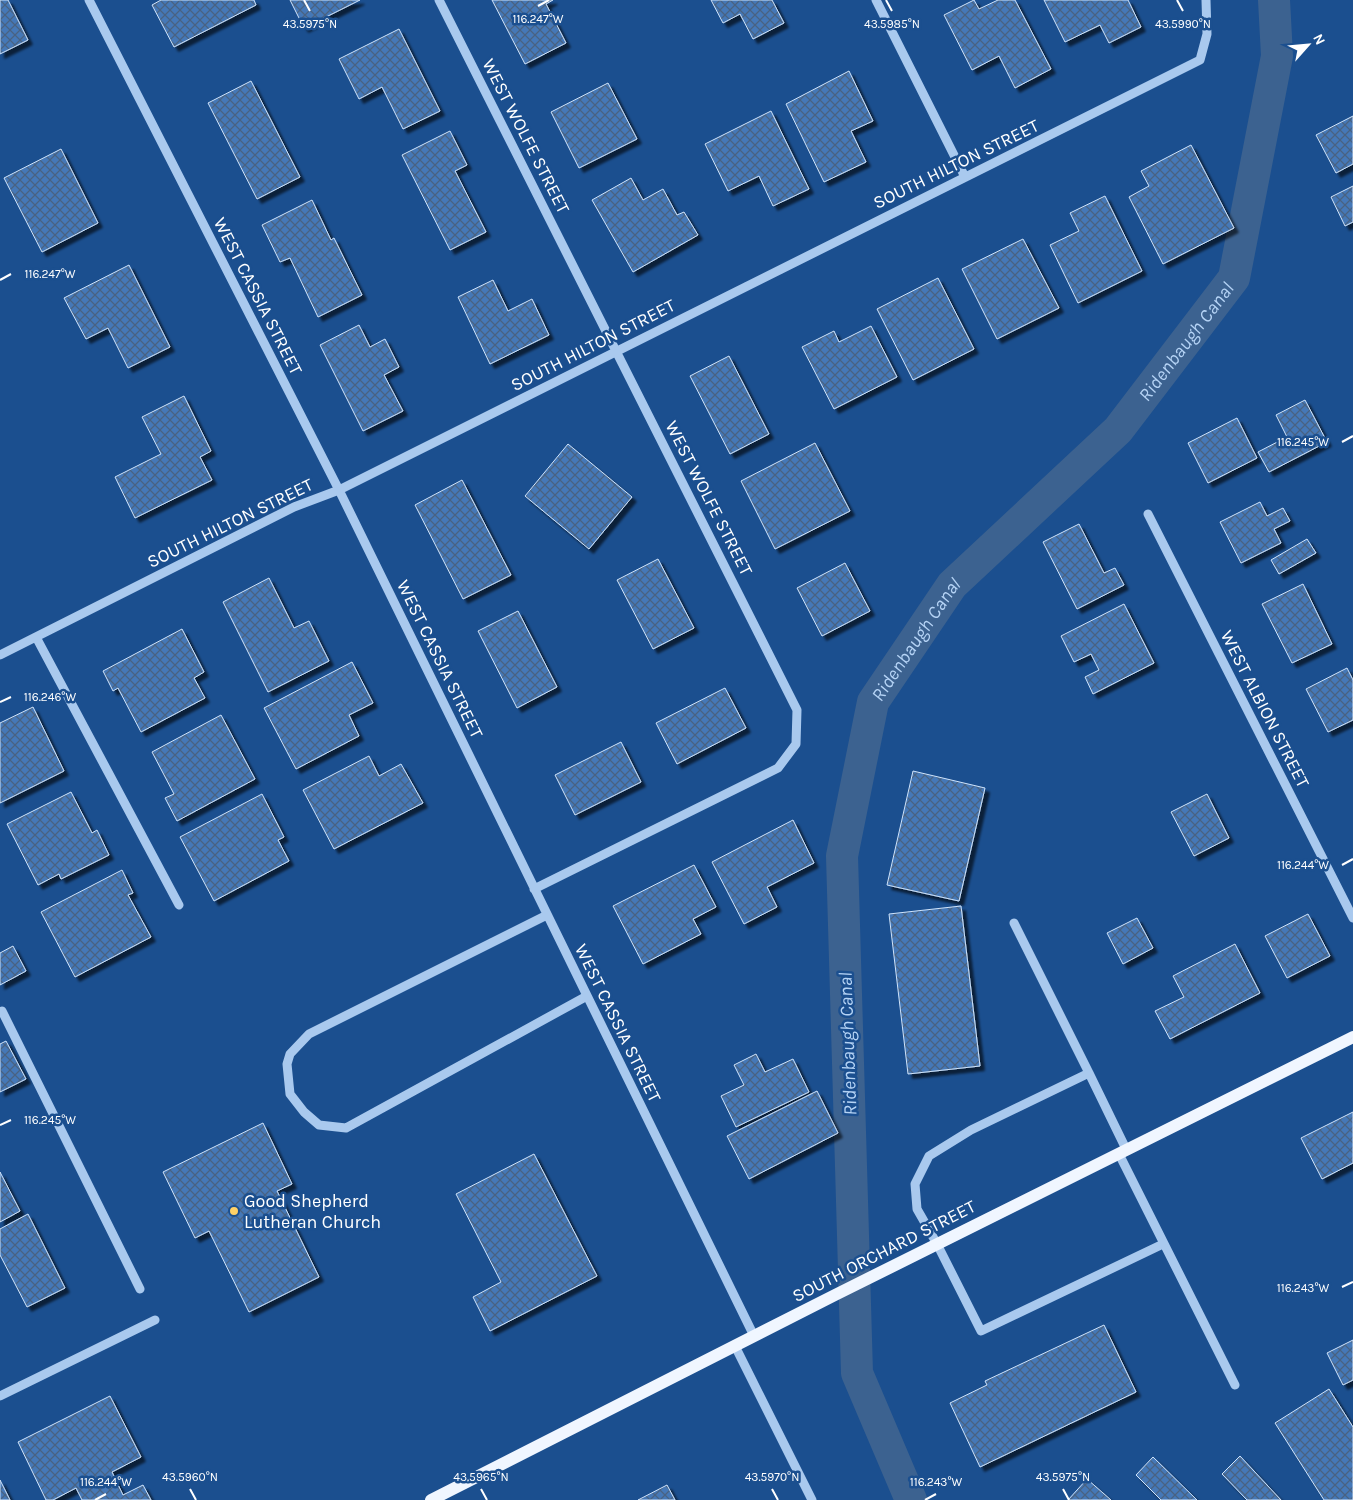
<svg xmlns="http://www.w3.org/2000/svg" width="1353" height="1500" font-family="Karla,sans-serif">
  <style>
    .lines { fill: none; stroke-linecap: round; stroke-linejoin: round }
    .canal { stroke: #3c6290; stroke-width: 32 }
    .building { fill: url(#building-cross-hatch); stroke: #cfe3fa; filter: url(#shadow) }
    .minor { stroke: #a9c9ee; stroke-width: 9 }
    .major { stroke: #f0f6ff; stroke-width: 12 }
    .ticks { fill: none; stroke: #fff; stroke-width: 2 }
    .poi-dot { fill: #ffd166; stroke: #1b4f8f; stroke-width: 2 }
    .labels { text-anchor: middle; stroke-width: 5; stroke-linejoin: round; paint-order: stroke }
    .street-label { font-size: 18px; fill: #fff; stroke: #1b4f8f }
    .poi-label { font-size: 18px; fill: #fff; stroke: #1b4f8f; text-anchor: start }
    .water-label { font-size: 19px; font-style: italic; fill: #b5d3f5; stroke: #1b4f8f }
    .ticks-label { font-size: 12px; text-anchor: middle; fill: #fff; stroke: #1b4f8f; stroke-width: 5; stroke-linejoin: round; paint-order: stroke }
  </style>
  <defs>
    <pattern id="building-cross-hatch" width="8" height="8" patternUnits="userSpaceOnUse" patternTransform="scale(1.25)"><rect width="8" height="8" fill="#4478b7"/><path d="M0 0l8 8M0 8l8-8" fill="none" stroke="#486282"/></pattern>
    <filter id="shadow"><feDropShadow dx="4.5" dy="4.5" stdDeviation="1" flood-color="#0009"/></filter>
  </defs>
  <rect width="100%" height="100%" fill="#1b4f8f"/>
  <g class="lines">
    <!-- canal -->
    <path class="canal" id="s1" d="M911,1500l-54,-127 -15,-517 31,-154 79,-117 166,-155 116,-152 43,-222 -3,-56"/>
  </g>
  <!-- building -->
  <path class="building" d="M0,0h8l20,40 -28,14z
    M161,0h93l2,5 -82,42 -22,-42z
    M290,0h70l-56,28z
    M492,0h61l-7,4 20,39 -41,21z
    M711,0h61l12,23 -31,16 -13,-25 -17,9z
    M974,0l5,9 19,-9h17l36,69 -36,19 -16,-32 -27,14 -28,-55z
    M1044,0h84l13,27 -32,16 -9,-18 -35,17z
    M399,29l41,82 -37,18 -21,-42 -23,12 -20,-40z
    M849,71l24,50 -22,10 15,31 -42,20 -38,-78z
    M251,81l49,96 -43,22 -49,-96z
    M608,83l29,56 -58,29 -28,-56z
    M771,111l38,78 -36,17 -14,-30 -31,15 -23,-47z
    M1353,116v48l-17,9 -20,-38z
    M450,131l17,34 -12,6 31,61 -36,18 -48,-95z
    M1191,145l43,83 -71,36 -34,-67 20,-11 -8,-15z
    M61,149l37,74 -56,29 -38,-74z
    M631,178l12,22 20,-11 14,26 7,-3 14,23 -65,37 -41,-72z
    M1353,186v36l-8,4 -14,-29z
    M1105,196l37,75 -64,32 -28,-58 29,-14 -9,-18z
    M312,200l19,40 3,-2 28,57 -44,22 -28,-59 -10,4 -18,-37z
    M1023,239l36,69 -62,31 -35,-70z
    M129,265l41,82 -42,21 -20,-40 -22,11 -22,-41z
    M938,278l36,71 -61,31 -36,-71z
    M493,280l15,31 24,-12 17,36 -59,29 -32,-67z
    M359,325l11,22 15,-8 14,28 -15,8 19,36 -40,20 -43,-86z
    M871,326l26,51 -63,32 -32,-62 32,-16 5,11z
    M729,356l40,78 -39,20 -40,-78z
    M184,396l27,55 -11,6 12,23 -77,38 -20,-41 46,-23 -19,-37z
    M1305,400l22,42 -58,30 -11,-20 29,-15 -11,-22z
    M1237,418l20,40 -49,25 -20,-40z
    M815,443l35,68 -75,38 -34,-68z
    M568,444l64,53 -43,52 -64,-53z
    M462,480l49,95 -48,24 -48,-94z
    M1260,502l7,14 16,-8 7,13 -16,8 7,14 -40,20 -21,-41z
    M1079,524l25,49 11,-5 9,17 -47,24 -34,-67z
    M1307,539l9,14 -37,21 -8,-14z
    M658,559l36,69 -41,21 -36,-69z
    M845,563l25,48 -48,25 -25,-48z
    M269,578l25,50 15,-7 20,40 -61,31 -45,-90z
    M1303,584l29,60 -40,19 -30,-59z
    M1124,604l30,59 -61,31 -8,-17 14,-7 -8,-16 -17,8 -13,-26z
    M518,611l39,76 -40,21 -39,-77z
    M182,629l22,43 -10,6 11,20 -64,34 -23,-44 -5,3 -10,-20z
    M352,662l21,41 -24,12 10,21 -63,33 -32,-61z
    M1347,668l6,12v40l-25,12 -22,-43z
    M725,688l21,40 -69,36 -21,-41z
    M33,707l31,64 -64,32v-80z
    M221,715l34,64 -78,42 -12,-23 9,-4 -22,-42z
    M621,742l20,40 -66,33 -20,-40z
    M369,756l10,20 22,-12 22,39 -89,46 -31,-59z
    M913,771l72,17 -26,113 -72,-16z
    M71,792l21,41 5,-3 12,25 -48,24 -2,-5 -21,11 -31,-61z
    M262,794l22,43 -6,3 11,21 -75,40 -34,-64z
    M1207,794l22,44 -35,18 -23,-44z
    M793,820l21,43 -47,24 10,20 -33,17 -32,-62z
    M694,865l22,42 -23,12 8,15 -58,30 -30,-58z
    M122,870l11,23 -5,2 23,42 -76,40 -34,-65z
    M961,906l19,160 -72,8 -19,-160z
    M1308,914l22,42 -43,22 -22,-42z
    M1137,918l16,30 -30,16 -16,-31z
    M1235,944l25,49 -90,46 -15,-28 29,-14 -11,-21z
    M13,946l13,25 -26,14v-32z
    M6,1041l20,38 -26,13v-48z
    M756,1054l9,18 28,-13 16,33 -73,35 -15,-31 23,-11 -10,-20z
    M817,1091l21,42 -89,46 -22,-43z
    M1353,1112v51l-31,16 -21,-41z
    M263,1123l29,61 -15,7 42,86 -70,35 -40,-81 -14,7 -32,-66z
    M534,1154l63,122 -107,55 -17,-34 28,-15 -45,-88z
    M0,1172l20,39 -20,11z
    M28,1214l37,74 -38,19 -27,-52v-26z
    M1104,1325l32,67 -156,75 -30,-64 37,-18 -2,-4z
    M1353,1340v40l-10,5 -16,-32z
    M1329,1389l24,38v73h-29l-49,-77z
    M110,1396l31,61 -29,15 11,23 20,-10 8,15h-69l-6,-12 -23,12h-7l-28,-58z
    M1240,1456l41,44h-34l-25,-26z
    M1153,1457l44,43h-36l-25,-25z
    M1087,1479l24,21h-43z
    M0,1480l10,20h-10z
    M667,1485l8,15h-37z"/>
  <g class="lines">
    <!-- minor -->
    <path class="minor" d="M89,0l250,490 415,846
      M439,0l358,710 -1,34 -18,24 -244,121
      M876,0l89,177
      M1148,514l205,404
      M36,637l143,268
      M0,655l294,-148 45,-17 861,-430 7,-26 -1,-34
      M547,915l-238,119 -19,20 -3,10 3,30 14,18 15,13 27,3 241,-132
      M1014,923l75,150
      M0,1012l2,-1 138,278
      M1126,1149l-37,-76 -118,57 -42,26 -14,28 2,25 20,35 44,87 182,-87
      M1119,1154l116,231
      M735,1346l77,154
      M0,1396l155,-76"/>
    <!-- major -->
    <path class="major" d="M431,1500l404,-205 518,-258"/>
  </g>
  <!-- ticks -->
  <path class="ticks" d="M304,0l6,11M886,0l6,11M1177,0l6,11M538,6l11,-6M0,280l11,-6M1342,442l11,-6M0,702l11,-5M1342,865l11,-6M0,1125l11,-5M1342,1287l11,-5M190,1489l6,11M481,1489l6,11M772,1489l6,11M1063,1489l6,11M95,1500l11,-6M925,1500l11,-6"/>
  <!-- markers -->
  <circle class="poi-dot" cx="234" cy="1211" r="5"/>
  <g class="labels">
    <!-- street labels -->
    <g class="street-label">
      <text transform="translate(526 136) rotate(63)" y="6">WEST WOLFE STREET</text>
      <text transform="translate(956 164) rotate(-26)" y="6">SOUTH HILTON STREET</text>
      <text transform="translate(258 296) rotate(63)" y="6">WEST CASSIA STREET</text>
      <text transform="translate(593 345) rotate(-27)" y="6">SOUTH HILTON STREET</text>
      <text transform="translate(709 498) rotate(63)" y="6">WEST WOLFE STREET</text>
      <text transform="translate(230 523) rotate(-26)" y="6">SOUTH HILTON STREET</text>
      <text transform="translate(440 659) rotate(64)" y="6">WEST CASSIA STREET</text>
      <text transform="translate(1265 709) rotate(63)" y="6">WEST ALBION STREET</text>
      <text transform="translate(618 1023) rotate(64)" y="6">WEST CASSIA STREET</text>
      <text transform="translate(884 1251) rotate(-27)" y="6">SOUTH ORCHARD STREET</text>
    </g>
    <!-- poi labels -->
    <g class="poi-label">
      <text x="244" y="1207">Good Shepherd<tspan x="244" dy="21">Lutheran Church</tspan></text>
    </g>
    <!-- water labels -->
    <g class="water-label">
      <text dy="7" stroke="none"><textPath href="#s1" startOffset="1292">Ridenbaugh Canal</textPath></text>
      <text dy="7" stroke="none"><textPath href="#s1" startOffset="888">Ridenbaugh Canal</textPath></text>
      <text transform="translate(847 1044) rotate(-92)" y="7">Ridenbaugh Canal</text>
    </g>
  </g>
  <g class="ticks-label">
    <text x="538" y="23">116.247°W</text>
    <text x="310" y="28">43.5975°N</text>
    <text x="892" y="28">43.5985°N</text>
    <text x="1183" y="28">43.5990°N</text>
    <text x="50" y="278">116.247°W</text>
    <text x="1303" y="446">116.245°W</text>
    <text x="50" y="701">116.246°W</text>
    <text x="1303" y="869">116.244°W</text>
    <text x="50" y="1124">116.245°W</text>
    <text x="1303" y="1292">116.243°W</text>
    <text x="190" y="1481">43.5960°N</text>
    <text x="481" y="1481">43.5965°N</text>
    <text x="772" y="1481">43.5970°N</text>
    <text x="1063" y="1481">43.5975°N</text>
    <text x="106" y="1486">116.244°W</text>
    <text x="936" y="1486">116.243°W</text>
  </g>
  <!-- north arrow -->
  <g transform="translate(1308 45) rotate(63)" stroke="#1b4f8f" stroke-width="4" paint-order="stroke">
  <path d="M0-4L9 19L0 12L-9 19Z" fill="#ffffff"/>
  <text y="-8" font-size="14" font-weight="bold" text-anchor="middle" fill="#ffffff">N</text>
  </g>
</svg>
